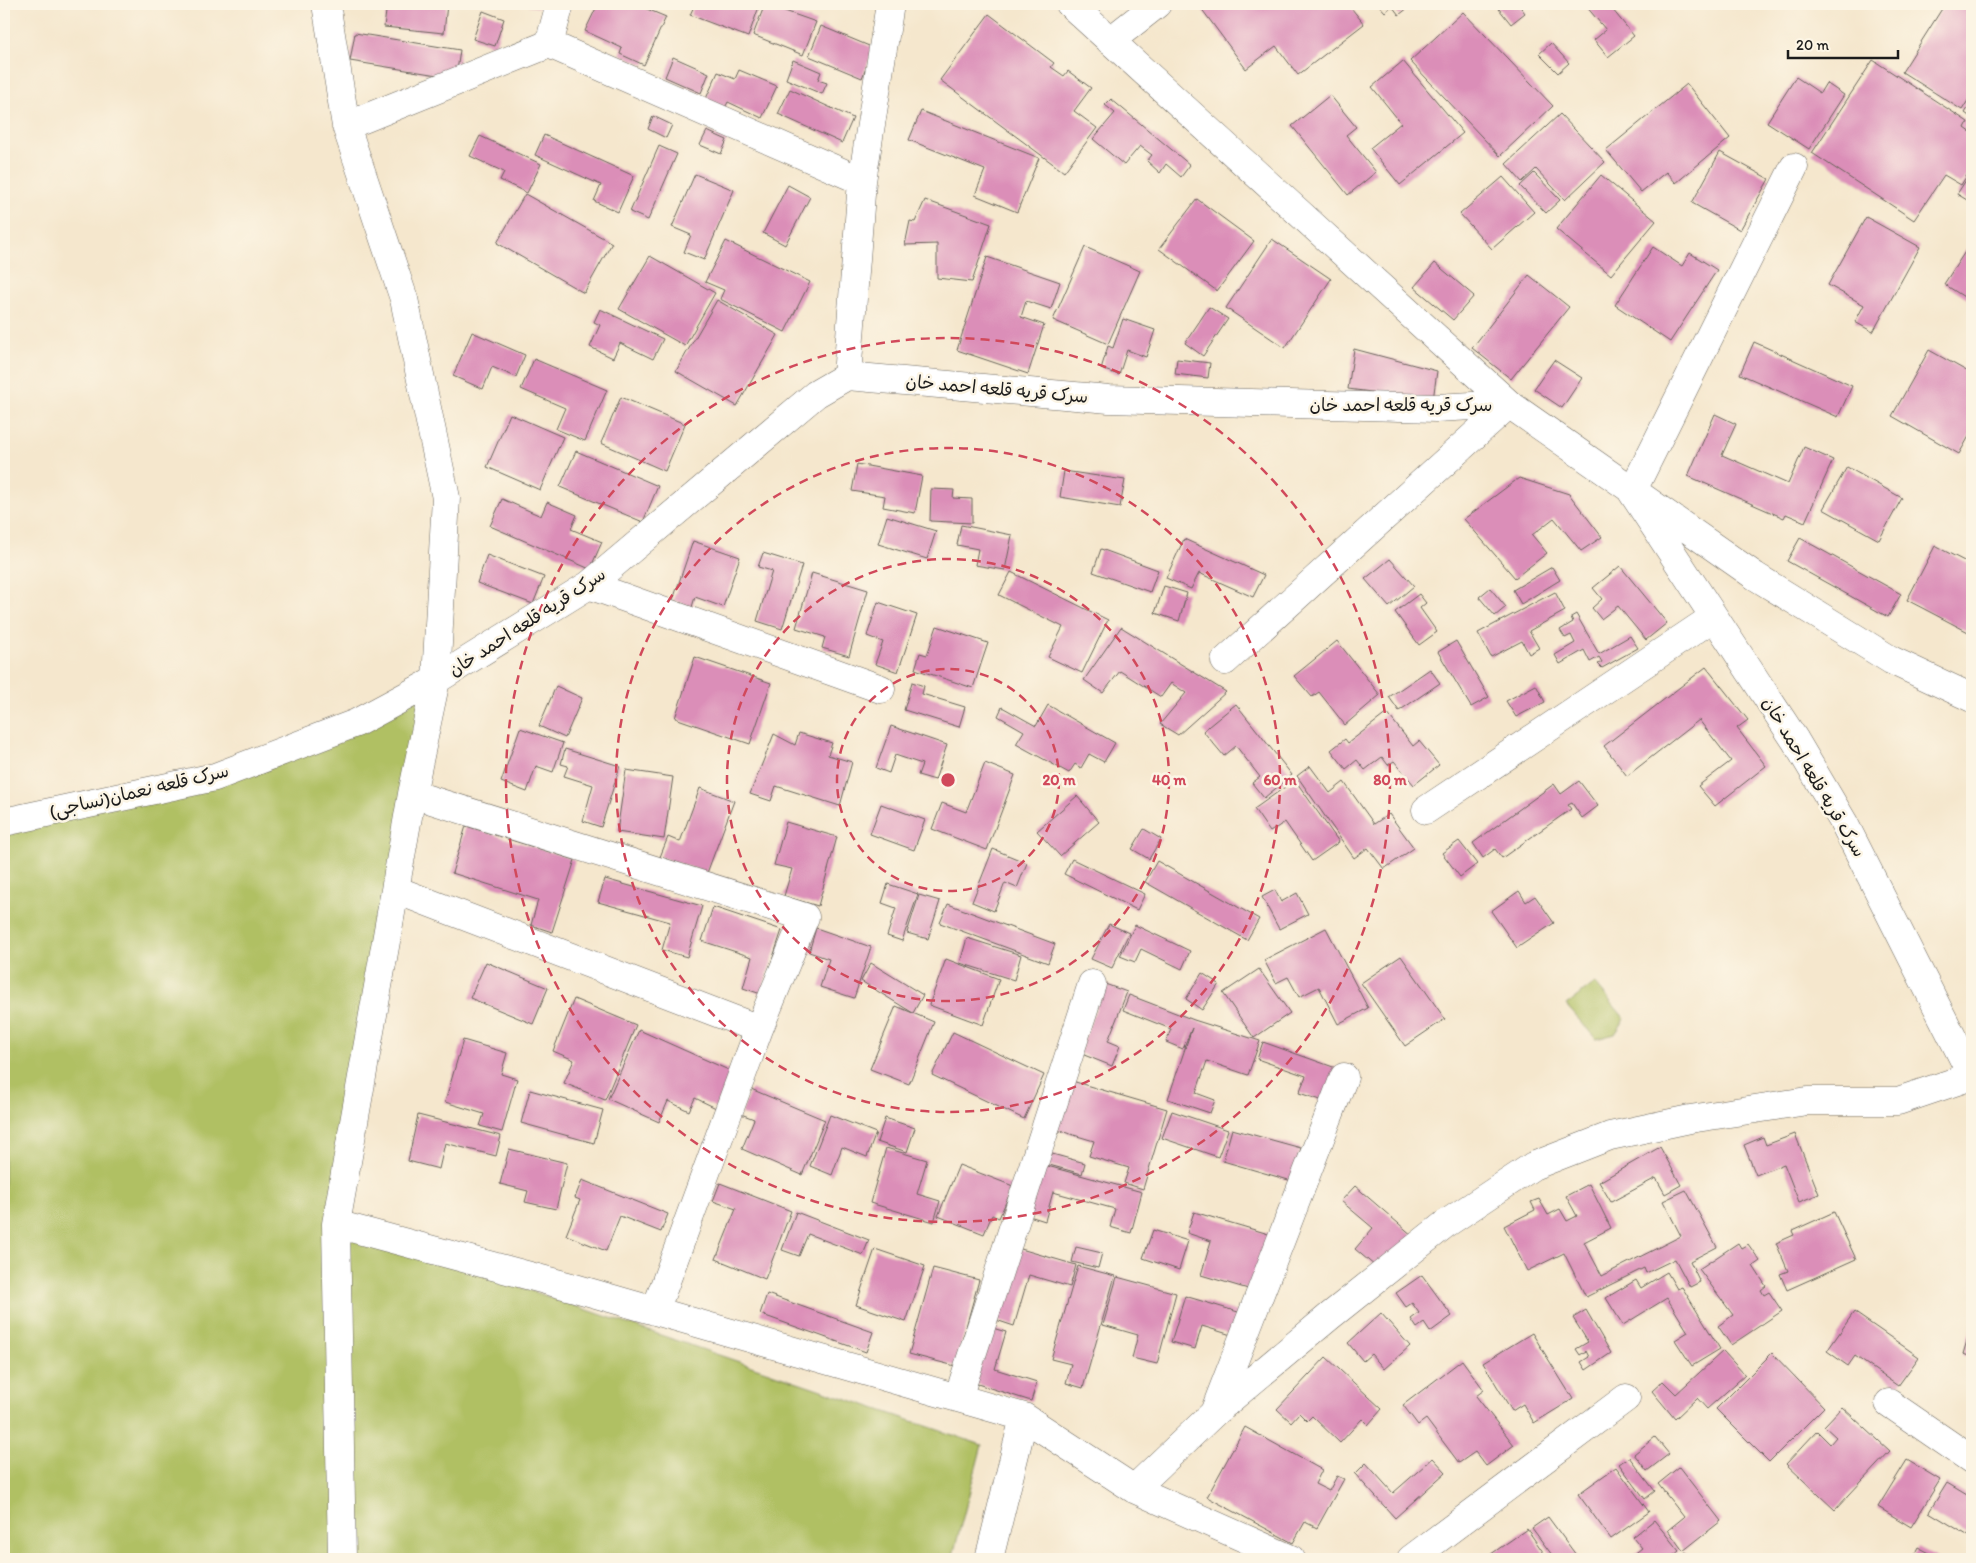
<svg xmlns="http://www.w3.org/2000/svg" width="1976" height="1563" font-family="Itim,'Playpen Sans Arabic',sans-serif">
  <style>
    .green { fill: #b0c063; stroke: #666e40 }
    .building { fill: #db8eb8 }
    .lines { fill: none; stroke-linecap: round; stroke-linejoin: round }
    .minor-casing { stroke: #68635a; stroke-width: 29 }
    .minor { stroke: #fff; stroke-width: 28 }
    .ring { fill: none; stroke: #d1495b; stroke-width: 2.5; stroke-dasharray: 9 6 }
    .labels { text-anchor: middle; stroke-width: 5; stroke-linejoin: round; paint-order: stroke }
    .street-label { font-size: 18px; fill: #1c1c1c; stroke: #fcf5e5 }
    .centre { fill: #d1495b; stroke: #fcf5e5; stroke-width: 2.5 }
    .ring-label { font-size: 15px; text-anchor: middle; font-weight: bold; fill: #d1495b; stroke: #fcf5e5; stroke-width: 5; stroke-linejoin: round; paint-order: stroke }
  </style>
  <rect width="100%" height="100%" fill="#fcf5e5"/>
  <filter id="ink" filterUnits="userSpaceOnUse"><feTurbulence type="fractalNoise" baseFrequency=".02" numOctaves="2"/><feDisplacementMap in="SourceGraphic" scale="10" xChannelSelector="R" yChannelSelector="G"/><feConvolveMatrix kernelMatrix="1 2 1 2 8 2 1 2 1" color-interpolation-filters="sRGB"/></filter>
  <filter id="wash" filterUnits="userSpaceOnUse"><feTurbulence type="fractalNoise" baseFrequency=".0096" numOctaves="4" result="noise"/><feDisplacementMap in="SourceGraphic" scale="20" xChannelSelector="R" yChannelSelector="G"/><feGaussianBlur stdDeviation="1.12" result="paint"/><feColorMatrix in="noise" values="0 0 0 0 0 0 0 0 0 0 0 0 0 0 0 0 0 1.4 0 .05"/><feComposite in="paint" operator="in"/></filter>
  <g filter="url(#wash)">
    <rect width="100%" height="100%" fill="#f5e7cd"/>
    <!-- green -->
    <path class="green" d="M436,680l-100,544 646,221 -30,114h-948v-737l211,-45z
      M1595,983l30,36 -10,15 -19,5 -30,-34z"/>
    <g id="blocks">
      <!-- building -->
      <path class="building" d="M387,4h60l-3,29 -60,-6z
        M528,4h16v4l-16,-2z
        M598,4h37l31,13 -22,48 -24,-11 2,-6 -37,-17z
        M695,4h65l-12,33 -58,-22z
        M765,4l51,18 -13,33 -50,-20z
        M1198,4h150l16,20 -66,51 -22,-29 -30,23z
        M1378,4h35l-14,11 -7,-9 -7,6z
        M1495,4h23l7,9 -14,11z
        M1589,4h19l26,32 -26,21 -14,-17 12,-10 -20,-24z
        M1945,4h15l12,7v83l-10,16 -60,-38z
        M483,11l21,8 -9,27 -22,-7z
        M1463,12l90,94 -53,50 -90,-95z
        M989,14l65,49 -3,4 13,9 4,-5 23,17 -17,23 23,17 -33,44 -124,-92z
        M821,26l53,22 -12,30 -53,-22z
        M355,33l105,17 -4,28 -106,-17z
        M1551,43l18,20 -11,10 -19,-19z
        M673,57l36,16 -8,20 -36,-16z
        M793,60l28,12 -3,8 9,3 -5,11 -36,-15z
        M1873,60l95,62 -3,6 7,5v34l-11,18 -17,-10 -30,45 -102,-67z
        M1403,61l60,72 -63,52 -30,-37 31,-25 -29,-36z
        M739,70l38,16 -15,32 -34,-16 -5,10 -19,-9 14,-31 17,7z
        M1796,77l24,16 6,-10 18,12 -35,54 -42,-27z
        M1687,84l43,54 -54,45 -10,-11 -25,20 -35,-42z
        M790,89l63,29 -11,25 -64,-29z
        M1330,95l26,32 -10,8 30,37 -28,23 -56,-69z
        M1111,99l79,66 -9,12 -15,-13 -6,9 -13,-12 5,-6 -12,-9 -16,19 -31,-26 22,-26 -10,-8z
        M1972,102v16l-7,-5z
        M921,111l118,47 -22,54 -42,-17 10,-25 -76,-30z
        M1560,114l45,48 -40,38 -29,-31 -14,13 -16,-18z
        M653,116l19,9 -6,13 -18,-9z
        M707,131l20,9 -6,14 -21,-9z
        M544,135l90,41 -16,36 -24,-11 7,-16 -66,-30z
        M480,136l61,28 -14,29 -27,-13 4,-8 -34,-16z
        M659,146l18,8 -29,66 -18,-8z
        M1720,152l49,27 -29,51 -48,-27z
        M1972,171v32l-15,-9z
        M1534,173l26,27 -14,13 -26,-27z
        M695,174l39,16 -30,70 -20,-8 7,-17 -19,-8z
        M1601,175l55,46 -45,54 -55,-46z
        M1503,177l31,35 -42,37 -32,-35z
        M788,185l22,12 -25,48 -22,-12z
        M525,194l87,49 -28,50 -87,-50z
        M1197,199l57,42 -37,50 -58,-42z
        M925,200l66,24 -19,58 -35,-4v-34l-32,1 5,-24 5,1z
        M1866,217l54,30 -47,85 -18,-10 9,-17 -36,-20z
        M1272,239l59,40 -46,69 -59,-40z
        M726,241l84,41 -25,50 -65,-33 4,-9 -19,-8z
        M1972,241v61l-28,-18z
        M1085,247l55,24 -32,73 -55,-24z
        M1653,247l29,19 8,-13 27,17 -47,72 -55,-37z
        M650,256l65,37 -30,53 -66,-37z
        M987,257l73,25 -9,27 -25,-8 -5,16 23,8 -16,49 -71,-24z
        M1435,263l39,33 -21,24 -39,-33z
        M1529,275l40,32 -58,72 -39,-31z
        M717,300l61,35 -41,71 -61,-35z
        M1209,307l19,12 -25,37 -18,-13z
        M600,309l63,30 -10,20 -33,-16 -7,15 -23,-11 10,-22 -6,-3z
        M1123,319l32,11 -9,27 -19,-7 -8,25 -18,-6 7,-23 5,2z
        M472,332l53,23 -9,22 -24,-10 -9,22 -30,-13z
        M1754,342l98,44 -14,31 -98,-43z
        M1354,349l83,22 -4,29 -85,-11z
        M1929,350l43,24v57l-13,23 -67,-38z
        M534,359l73,31 -22,51 -29,-12 9,-21 -44,-19z
        M1177,359l33,4 -2,15 -33,-4z
        M1554,360l28,18 -20,30 -28,-19z
        M621,397l64,27 -20,47 -64,-28z
        M510,414l53,23 -23,53 -53,-23z
        M1715,414l21,10 -14,31 66,29 16,-37 29,13 -28,62 -19,-8 -2,4 -96,-42z
        M576,451l82,35 -15,36 -83,-35z
        M857,464l65,12 -7,37 -32,-6 2,-11 -33,-5z
        M1847,467l55,31 -23,42 -56,-31z
        M1064,471l61,9 -5,27 -60,-10z
        M1519,478l50,16 33,43 -21,14 -27,-33 -22,17 15,18 -32,25 -51,-59z
        M931,489l23,1 -1,8 19,1v24l-42,-2z
        M502,499l39,17 6,-14 30,13 -6,14 31,13 -12,27 -100,-43z
        M887,516l49,15 -9,28 -49,-15z
        M961,525l51,10 -7,35 -30,-5 3,-16 -21,-4z
        M1800,538l101,56 -13,23 -101,-56z
        M1184,539l80,36 -11,22 -54,-24 -8,16 -25,-11z
        M693,541l47,16 -17,50 -28,-10 -3,10 -19,-7z
        M1935,546l37,19v69l-65,-34z
        M1101,549l57,21 -8,22 -57,-20z
        M763,553l39,12 -20,64 -25,-8 15,-50 -14,-4z
        M487,555l57,22 -11,27 -56,-21z
        M1390,559l24,27 -25,21 -24,-28z
        M1620,566l47,57 -21,17 -28,-34 -17,13 -9,-11 10,-9 -9,-11z
        M1552,567l8,13 -39,24 -8,-14z
        M1011,572l97,48 -26,53 -34,-16 15,-30 -64,-32z
        M812,573l56,17 -19,66 -27,-8 3,-11 -29,-9z
        M1164,586l23,7 -8,28 -24,-8z
        M1490,588l16,19 -11,9 -16,-19z
        M1555,592l10,19 -36,20 10,17 -10,6 -7,-13 -31,16 -13,-24z
        M1419,594l7,9 -6,5 17,24 -18,13 -24,-33z
        M878,602l39,13 -19,57 -23,-8 8,-22 -16,-6z
        M1576,614l23,40 31,-18 8,12 -36,20 -4,-4 4,-2 -3,-5 -9,5 -6,-12 -24,14 -5,-9 20,-12 -4,-8 -6,3 -5,-8 13,-8 -2,-5z
        M937,626l51,17 -15,45 -58,-19 5,-16 7,2z
        M1121,627l105,65 -48,43 -18,-11 26,-31 -15,-10 -10,14 -41,-26 -17,22 -19,-13z
        M1337,641l43,54 -35,30 -26,-33 -7,5 -18,-21z
        M1456,641l33,56 -18,10 -33,-55z
        M695,657l76,26 -21,61 -75,-26z
        M1706,667l42,53 -11,8 29,38 -51,40 -17,-20 33,-25 -32,-41 -72,56 -23,-30z
        M1430,669l10,14 -41,28 -10,-14z
        M912,682l12,4 -2,8 43,13 -6,20 -55,-17z
        M1536,685l9,17 -29,15 -10,-16z
        M556,686l26,12 -17,40 -26,-12z
        M1236,704l56,71 -28,23 -12,-15 8,-6 -24,-31 -12,10 -21,-25z
        M1048,705l67,38 -11,19 -15,-8 -8,14 -6,-4 -6,9 -53,-29 8,-13 -26,-15 4,-9 34,19z
        M1387,713l26,33 6,-5 20,24 -25,20 -20,-24 -6,4 -6,-8 -17,13 -8,-10 -11,9 -15,-19 14,-11 3,4z
        M891,726l56,19 -12,35 -17,-5 4,-11 -27,-9 -6,18 -13,-5z
        M520,728l43,15 -10,29 -17,-6 -9,26 -26,-10z
        M799,733l33,10 -4,12 24,7 -12,44 -64,-20 -5,15 -21,-7 24,-60 21,11z
        M565,749l55,17 -19,61 -18,-6 10,-36 -29,-9 4,-10 -7,-2z
        M985,763l30,12 -28,75 -55,-21 10,-26 24,9z
        M1310,766l20,27 14,-11 30,42 15,-10 25,34 -30,21 -16,-21 -14,10 -57,-82z
        M626,770l47,7 -9,62 -47,-7z
        M1295,780l44,62 -27,19 -27,-39 -15,10 -16,-23z
        M1579,781l19,25 -16,12 -10,-15 -4,2 3,4 -69,49 -7,-9 -12,9 -10,-15 81,-59 7,10z
        M700,788l34,13 -27,72 -47,-16 8,-20 12,5z
        M1077,796l22,26 -39,34 -23,-25z
        M881,804l44,16 -11,30 -44,-16z
        M786,822l51,15 -19,69 -34,-10 8,-27 -18,-4z
        M466,826l109,34 -23,72 -21,-7 7,-25 -86,-27z
        M1144,829l17,10 -12,20 -17,-10z
        M1459,841l18,23 -17,13 -18,-24z
        M993,849l34,14 -10,25 -12,-5 -11,28 -22,-9z
        M1072,859l73,35 -8,16 -73,-36z
        M1157,861l102,58 -12,21 -102,-58z
        M605,879l97,27 -15,51 -25,-7 8,-28 -72,-20z
        M888,884l30,10 -16,47 -15,-5 9,-28 -14,-5z
        M1275,890l6,12 16,-9 11,21 -29,15 -17,-32z
        M1519,891l7,11 9,-6 19,27 -37,25 -26,-37z
        M919,895l21,6 -12,38 -21,-6z
        M948,904l107,40 -7,19 -108,-40z
        M713,907l69,23 -21,64 -18,-6 9,-31 -50,-16z
        M1109,924l20,9 -17,35 -21,-9z
        M1135,925l55,26 -8,18 -41,-20 -6,13 -15,-6z
        M816,928l55,19 -17,51 -34,-11 9,-28 -20,-7z
        M1326,928l42,80 -30,16 -19,-37 -20,10 -11,-20 -12,6 -12,-23z
        M967,938l54,17 -7,25 -54,-17z
        M1401,956l44,63 -40,27 -44,-63z
        M946,959l53,20 -16,46 -54,-20z
        M486,962l62,26 -15,36 -63,-26z
        M871,963l52,32 -10,18 -52,-32z
        M1259,969l31,44 -36,25 -31,-45z
        M1202,973l17,11 -17,26 -16,-11z
        M1105,984l22,8 -19,49 12,5 -8,20 -33,-13z
        M1129,995l65,25 66,21 -12,34 -41,-14 -11,32 19,7 -5,13 -42,-14 24,-71 -9,21 -17,-7 5,-13 -48,-19z
        M574,999l62,26 -31,75 -41,-17 10,-23 -21,-9z
        M896,1006l38,16 -25,62 -39,-15z
        M639,1030l94,42 -17,36 -21,-10 -6,13 -21,-10 -9,21 -51,-23z
        M953,1032l91,43 -20,44 -92,-44z
        M463,1040l44,13 -6,21 16,5 -15,53 -22,-6 4,-12 -39,-12z
        M1263,1042l73,26 -12,33 -25,-8 7,-17 -49,-17z
        M1072,1081l95,28 -24,80 -19,-6 5,-15 -40,-12 5,-15 -37,-11z
        M751,1089l74,31 -23,55 -60,-26 12,-30 -13,-5z
        M530,1090l73,20 -9,33 -73,-20z
        M1172,1111l56,19 -10,27 -56,-19z
        M418,1115l83,21 -5,20 -51,-13 -6,26 -31,-8z
        M830,1115l46,18 -9,24 -25,-10 -10,28 -22,-9z
        M885,1118l30,10 -8,24 -30,-10z
        M1232,1129l69,19 -9,33 -69,-20z
        M1795,1134l24,60 -20,8 -15,-38 -28,11 -12,-30 19,-8 3,8z
        M1660,1147l21,38 -16,9 -9,-16 -45,24 -12,-20z
        M886,1148l41,12 -10,34 23,7 -6,21 -64,-19z
        M509,1149l58,14 -11,46 -31,-7 3,-11 -28,-7z
        M1045,1152l40,11 -3,11 -40,-11z
        M1040,1164l102,28 -11,41 -21,-6 5,-18 -62,-17 -8,29 -19,-6z
        M959,1165l54,21 -14,32 -7,-3 -8,19 -46,-18z
        M582,1180l86,34 -7,18 -41,-16 -14,35 -40,-16 14,-35 -5,-2z
        M720,1183l71,28 -26,68 -49,-20 20,-50 -23,-8z
        M1589,1184l22,44 -27,14 18,34 79,-40 -18,-35 23,-11 31,57 -27,14 10,21 -10,5 -15,-28 -29,14 -2,-5 -58,29 -22,-44 -37,18 -23,-45 31,-16 -4,-8 8,-3 9,16 12,-6 7,12 10,-5 -11,-20z
        M1355,1186l58,50 -31,36 -27,-23 18,-21 -32,-27z
        M796,1212l73,28 -6,15 -55,-21 -9,22 -17,-6z
        M1194,1212l78,23 -17,56 -54,-16 10,-34 -24,-8z
        M1834,1212l22,47 -69,31 -7,-16 8,-3 -12,-28 18,-8 -2,-4z
        M1153,1230l35,11 -9,29 -36,-12z
        M1738,1243l3,5 7,-4 12,17 -7,5 13,20 -5,4 3,5 5,-3 13,19 -51,34 -13,-19 15,-11 -34,-46z
        M1014,1247l62,18 -6,22 -41,-12 -15,51 -21,-7z
        M1076,1247l26,6 -4,15 -26,-6z
        M875,1249l50,17 -19,56 -50,-17z
        M1078,1266l37,10 -32,112 -17,-5 5,-19 -20,-5z
        M933,1268l46,12 -24,86 -46,-12z
        M1667,1272l10,17 5,-2 38,62 -28,17 -17,-26 13,-8 -21,-34 -44,27 -17,-27 30,-18 5,8z
        M1422,1275l30,41 -22,16 -6,-9 -7,5 -6,-9 8,-6 -7,-10 -6,4 -10,-14z
        M1117,1277l59,16 -19,71 -25,-6 6,-23 -35,-10z
        M767,1294l106,38 -7,20 -106,-38z
        M1185,1296l63,19 -7,23 -39,-12 -7,23 -24,-7z
        M1586,1310l25,43 -25,17 -5,-8 8,-5 -3,-6 -6,4 -4,-6 12,-7 -15,-24z
        M1854,1312l65,45 -21,29 -43,-30 -7,10 -21,-15z
        M1381,1313l29,33 -26,23 -13,-15 -8,7 -15,-18z
        M1972,1324v33l-9,-3z
        M986,1326l20,6 -11,37 42,13 -6,19 -63,-20z
        M1532,1333l41,66 -39,24 -11,-19 -11,7 -29,-48z
        M1723,1351l22,24 -38,34 -10,-11 -22,21 -23,-28 11,-10 13,13z
        M1772,1353l52,54 -55,55 -53,-53z
        M1326,1357l56,52 -14,16 -6,-6 -22,24 -28,-27 -5,5 -8,-8 -8,9 -14,-13z
        M1462,1360l22,30 -8,6 38,49 -28,21 -11,-14 -16,11 -33,-44 -8,6 -15,-20z
        M1842,1407l48,44 -55,59 -49,-46 31,-33 13,13 6,-7 -12,-11z
        M1245,1427l77,43 -7,14 14,7 8,-15 7,3 -27,49 -12,-6 -12,21 -86,-46z
        M1655,1437l14,17 -22,17 -13,-17z
        M1629,1457l26,34 -10,8 -26,-35z
        M1433,1458l13,14 -51,46 -40,-44 11,-11 27,30z
        M1907,1460l33,20 -29,47 -33,-20z
        M1616,1467l33,45 -38,27 -33,-45z
        M1679,1467l42,54 -38,30 -15,-21 16,-13 -26,-33z
        M1947,1483l25,15v40l-43,-26z
        M1548,1517l31,42h-24l-23,-31z
        M1654,1520l25,31 -10,8h-41l14,-11 -9,-11z
        M1527,1529l21,30h-64z
        M1918,1547l23,12h-29z
        M1686,1553l5,6h-13z"/>
    </g>
  </g>
  <g filter="url(#ink)">
    <use href="#blocks" fill-opacity="0" stroke="#68635a" stroke-width="1"/>
    <g class="lines">
      <!-- minor casing -->
      <g class="minor-casing">
        <path id="minor" d="M326,4l20,122 58,173 42,199 -10,182 -24,114 -76,430 6,335
          M1070,4l439,400 -284,257
          M1110,41l47,-37
          M549,44l11,-40
          M346,126l203,-82 313,137
          M1794,167l-162,325 163,248 49,83 128,253
          M847,376l15,-195 28,-177
          M589,585l292,104
          M412,794l393,123 -46,112 -104,282
          M1426,810l288,-193
          M4,822l211,-45 141,-54 80,-43 153,-95 227,-191 31,-18 262,23 327,9 73,-4 246,172 136,84 81,38
          M396,890l363,139
          M336,1224l239,64 449,129 110,72 157,70
          M958,1398l134,-414
          M1889,1403l83,57
          M1215,1410l129,-333
          M1134,1489l81,-77 115,-96 114,-91 89,-59 77,-30 80,-17 117,-18h91l74,-25
          M989,1559l35,-142
          M1411,1559l215,-161"/>
      </g>
      <!-- minor -->
      <use href="#minor" class="minor"/>
    </g>
  </g>
  <!-- distance rings -->
  <g class="ring">
    <circle cx="948" cy="780" r="111"/>
    <circle cx="948" cy="780" r="221"/>
    <circle cx="948" cy="780" r="332"/>
    <circle cx="948" cy="780" r="442"/>
  </g>
  <g class="labels">
    <!-- street labels -->
    <g class="street-label">
      <text transform="translate(997 389) rotate(5)" y="6">سرک قریه قلعه احمد خان</text>
      <text x="1401" y="411">سرک قریه قلعه احمد خان</text>
      <text transform="translate(527 622) rotate(-33)" y="6">سرک قریه قلعه احمد خان</text>
      <text transform="translate(1814 777) rotate(59)" y="6">سرک قریه قلعه احمد خان</text>
      <text transform="translate(139 791) rotate(-13)" y="6">سرک قلعه نعمان(نساجی)</text>
    </g>
  </g>
  <circle cx="948" cy="780" r="8" class="centre"/>
  <g class="ring-label">
    <text x="1059" y="785">20 m</text>
    <text x="1169" y="785">40 m</text>
    <text x="1280" y="785">60 m</text>
    <text x="1390" y="785">80 m</text>
  </g>
  <!-- margin -->
  <rect width="1976" height="1563" fill="none" stroke="#fcf5e5" stroke-width="20"/>
  <!-- scale -->
  <path d="M1788 50v8h110v-8" fill="none" stroke="#1c1c1c" stroke-width="2.5"/>
  <text x="1796" y="50" font-size="15" fill="#1c1c1c" stroke="#fcf5e5" stroke-width="4" paint-order="stroke">20 m</text>
</svg>
